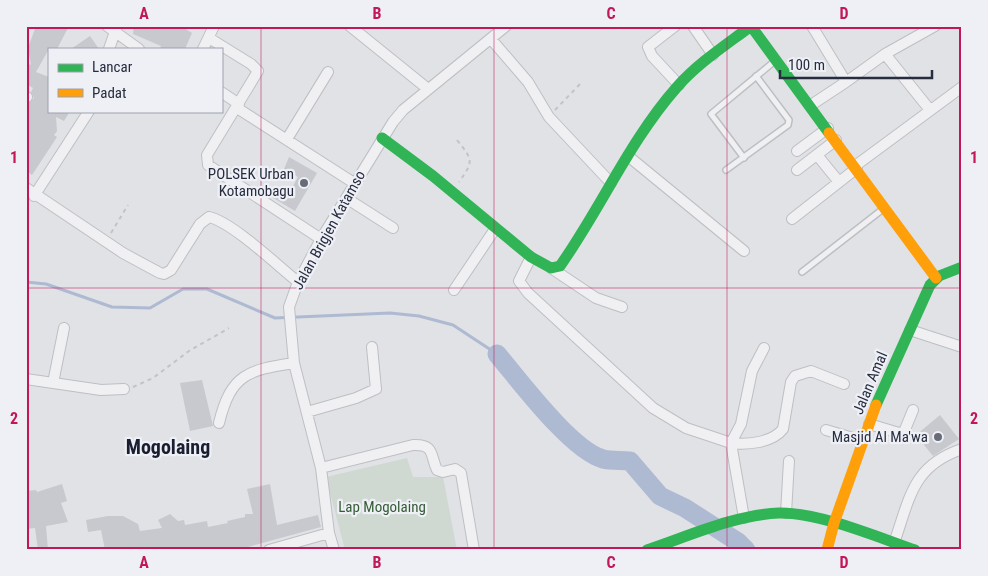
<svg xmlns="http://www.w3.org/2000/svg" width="988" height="576" font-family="'Roboto Condensed',sans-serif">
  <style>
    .green { fill: #cfd9d1 }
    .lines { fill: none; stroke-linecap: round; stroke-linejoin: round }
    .stream { stroke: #aebad2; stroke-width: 3 }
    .river { stroke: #aebad2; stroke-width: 19 }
    .building { fill: #c7c9ce }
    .lane-casing { stroke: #bdbfc3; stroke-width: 8 }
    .street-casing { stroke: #bdbfc3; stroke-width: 12 }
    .path { stroke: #c2c3c9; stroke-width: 2; stroke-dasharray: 4 4; stroke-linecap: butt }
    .lane { stroke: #f0f0f2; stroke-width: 5 }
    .street { stroke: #f0f0f2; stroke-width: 10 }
    .fast { stroke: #30b455; stroke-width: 11 }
    .slow { stroke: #ff9f0a; stroke-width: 11 }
    .grid { fill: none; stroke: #c2185b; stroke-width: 1; stroke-opacity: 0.55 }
    .poi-dot { fill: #686c79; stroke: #eef0f6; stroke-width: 2 }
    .labels { text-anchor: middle; stroke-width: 4.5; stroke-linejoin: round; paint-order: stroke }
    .poi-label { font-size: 15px; fill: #272c3f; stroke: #eef0f6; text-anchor: end }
    .street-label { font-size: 15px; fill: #272c3f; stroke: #eef0f6 }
    .park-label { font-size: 15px; fill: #355b34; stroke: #eef0f6 }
    .district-label { font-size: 20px; font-weight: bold; fill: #191e30; stroke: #eef0f6 }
    .neatline { fill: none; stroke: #c2185b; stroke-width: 2 }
    .grid-label { font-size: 16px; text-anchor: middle; font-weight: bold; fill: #c2185b }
  </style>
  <rect width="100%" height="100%" fill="#e0e2e6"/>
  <!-- green -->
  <path class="green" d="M407,458l6,19h30l14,73h-112l-19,-73z"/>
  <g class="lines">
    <!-- stream -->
    <path class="stream" d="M26,282l20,2 66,23 38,1 33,-19h24l68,29 115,-5 29,3 34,9 44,29"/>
    <!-- river -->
    <path class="river" d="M497,354c22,26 74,96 106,105 8,2 19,1 27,2l30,35 25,12 53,34 8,8"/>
  </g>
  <!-- building -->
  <path class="building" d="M36,26h33l-12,23h-8l-13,23 13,5v34h21l-6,10 -8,-4 1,14 -3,4 3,2 -25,38 -6,-5v-65l8,-7 -3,-6 2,-4 -7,-4v-21l5,2 -3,-17z
    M134,26h47l11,7 -7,16h-25l1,-3 -28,-12z
    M90,36l9,13h-28z
    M289,157l28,16 -22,38 -25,-15 5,-8 13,7 10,-18 -14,-8z
    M202,380l11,46 -23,5 -10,-48z
    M940,415l19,24 -26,17 -17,-21z
    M62,484l5,17 -6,2 7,19 -22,4 2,24h-10l-3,-22 -9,1v-38l10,-1 1,2z
    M270,484l7,41 41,-10 3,12 -84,23h-132l-4,-20 -13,2 -2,-12 22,-4h15l15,8 2,7 22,-3 -4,-8 12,-6 8,7 6,-1 1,5 22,-4 1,6 20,-4 -1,-2 18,-4v-3h8l-6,-25z"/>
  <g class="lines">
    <!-- lane casing -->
    <g class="lane-casing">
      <path id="lane" d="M744,158l-33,-44 65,-54
        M726,170l62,-45 1,-5 -33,-44
        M802,272l81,-63"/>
    </g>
    <!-- street casing -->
    <g class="street-casing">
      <path id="street" d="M107,26l32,23
        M350,26l78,63
        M675,26l-27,21 4,9 27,29
        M693,26l20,29
        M209,38l42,26 7,7 -51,84 1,10 113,74
        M491,39l37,43 21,35 62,66
        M109,49l8,-23
        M203,49l11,-23
        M885,54l45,56
        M846,82l39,-28 50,-28
        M221,92l18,12
        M26,98l1,-1
        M811,105l35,-23 -34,-56
        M237,108l117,75
        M287,139l41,-67
        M797,151l31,-23
        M817,155l22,27
        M628,156l116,95
        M855,166l107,-79
        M797,170l39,-30
        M26,188l97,65 37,20 4,1 7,-4 29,-46 9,-7c23,5 69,49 89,65
        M34,196l55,-85
        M346,198l47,30
        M792,219l65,-51
        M531,257l-12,24 9,12 125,115 33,20 45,15 13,75
        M551,268l45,30 26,9
        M454,290l41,-61
        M910,330l52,17
        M764,348l-12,23 -11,53 -10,19c16,2 41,0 52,-14l8,-47 4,-6 16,-5 33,13
        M26,379l75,11 23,-1
        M53,383l11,-55
        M307,412l49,-14 20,-9 -4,-42
        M219,423c12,-49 29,-53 75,-60
        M869,424l30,9 5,-1 9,-22
        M826,430l37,11
        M321,468l92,-23c22,-1 17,10 24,25l6,2 12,-3 6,4 13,77
        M786,513l3,-52
        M894,543c16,-45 18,-77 68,-94
        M269,550l60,-17
        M334,550l-5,-17 -8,-65 -27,-105 -5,-56 9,-25 23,-43 72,-117 10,-12 103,-84"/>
    </g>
    <!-- path -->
    <path class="path" d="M555,110l26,-27
      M457,140c16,20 17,21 2,42
      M111,233l17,-28
      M133,387l20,-9 36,-27 40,-23"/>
    <!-- lane -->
    <use href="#lane" class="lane"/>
    <!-- street -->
    <use href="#street" class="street"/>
    <!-- fast -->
    <path class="fast" d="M382,138l51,38 98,81 20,11 9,-2c41,-58 70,-126 117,-179 21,-24 49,-42 74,-61l78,107
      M876,405l54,-120 9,-9 23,-9
      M647,550c42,-14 87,-35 132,-37 39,-1 98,24 136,37"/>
    <!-- slow -->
    <path class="slow" d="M829,133l107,145
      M827,550l7,-27 42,-118"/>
  </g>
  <!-- grid -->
  <path class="grid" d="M261,26v524M494,26v524M727,26v524M26,288h936"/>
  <!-- markers -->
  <g class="poi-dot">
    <circle cx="304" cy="183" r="5"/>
    <circle cx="938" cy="437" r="5"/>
  </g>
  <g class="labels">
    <!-- poi labels -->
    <g class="poi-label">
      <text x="294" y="179">POLSEK Urban<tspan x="294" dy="17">Kotamobagu</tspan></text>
      <text x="928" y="442">Masjid Al Ma'wa</text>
    </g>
    <!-- street labels -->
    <g class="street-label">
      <text transform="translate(329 230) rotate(-61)" y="5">Jalan Brigjen Katamso</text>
      <text transform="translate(870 383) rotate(-67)" y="5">Jalan Amal</text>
    </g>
    <!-- park labels -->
    <g class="park-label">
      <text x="382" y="512">Lap Mogolaing</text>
    </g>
    <!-- district labels -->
    <g class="district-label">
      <text x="168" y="454">Mogolaing</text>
    </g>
  </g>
  <!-- border -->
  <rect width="988" height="576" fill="none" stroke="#eef0f6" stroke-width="55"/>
  <!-- legend -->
  <rect x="48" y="48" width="175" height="65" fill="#eef0f6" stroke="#9ea2ad"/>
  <rect x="58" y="64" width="25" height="8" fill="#30b455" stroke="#9ea2ad"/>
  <text x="92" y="72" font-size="15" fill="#272c3f">Lancar</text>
  <rect x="58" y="89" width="25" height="8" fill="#ff9f0a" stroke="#9ea2ad"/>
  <text x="92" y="98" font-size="15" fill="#272c3f">Padat</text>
  <!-- scale -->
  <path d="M780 70v8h152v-8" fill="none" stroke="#272c3f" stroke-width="2.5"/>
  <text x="788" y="70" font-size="15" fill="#272c3f" stroke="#eef0f6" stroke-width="4" paint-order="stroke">100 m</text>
  <rect x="28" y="28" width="932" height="520" class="neatline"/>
  <g class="grid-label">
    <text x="144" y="19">A</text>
    <text x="377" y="19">B</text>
    <text x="611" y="19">C</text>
    <text x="844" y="19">D</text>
    <text x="14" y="163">1</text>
    <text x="974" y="163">1</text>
    <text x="14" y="424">2</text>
    <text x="974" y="424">2</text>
    <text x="144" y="568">A</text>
    <text x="377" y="568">B</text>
    <text x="611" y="568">C</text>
    <text x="844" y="568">D</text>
  </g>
</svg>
